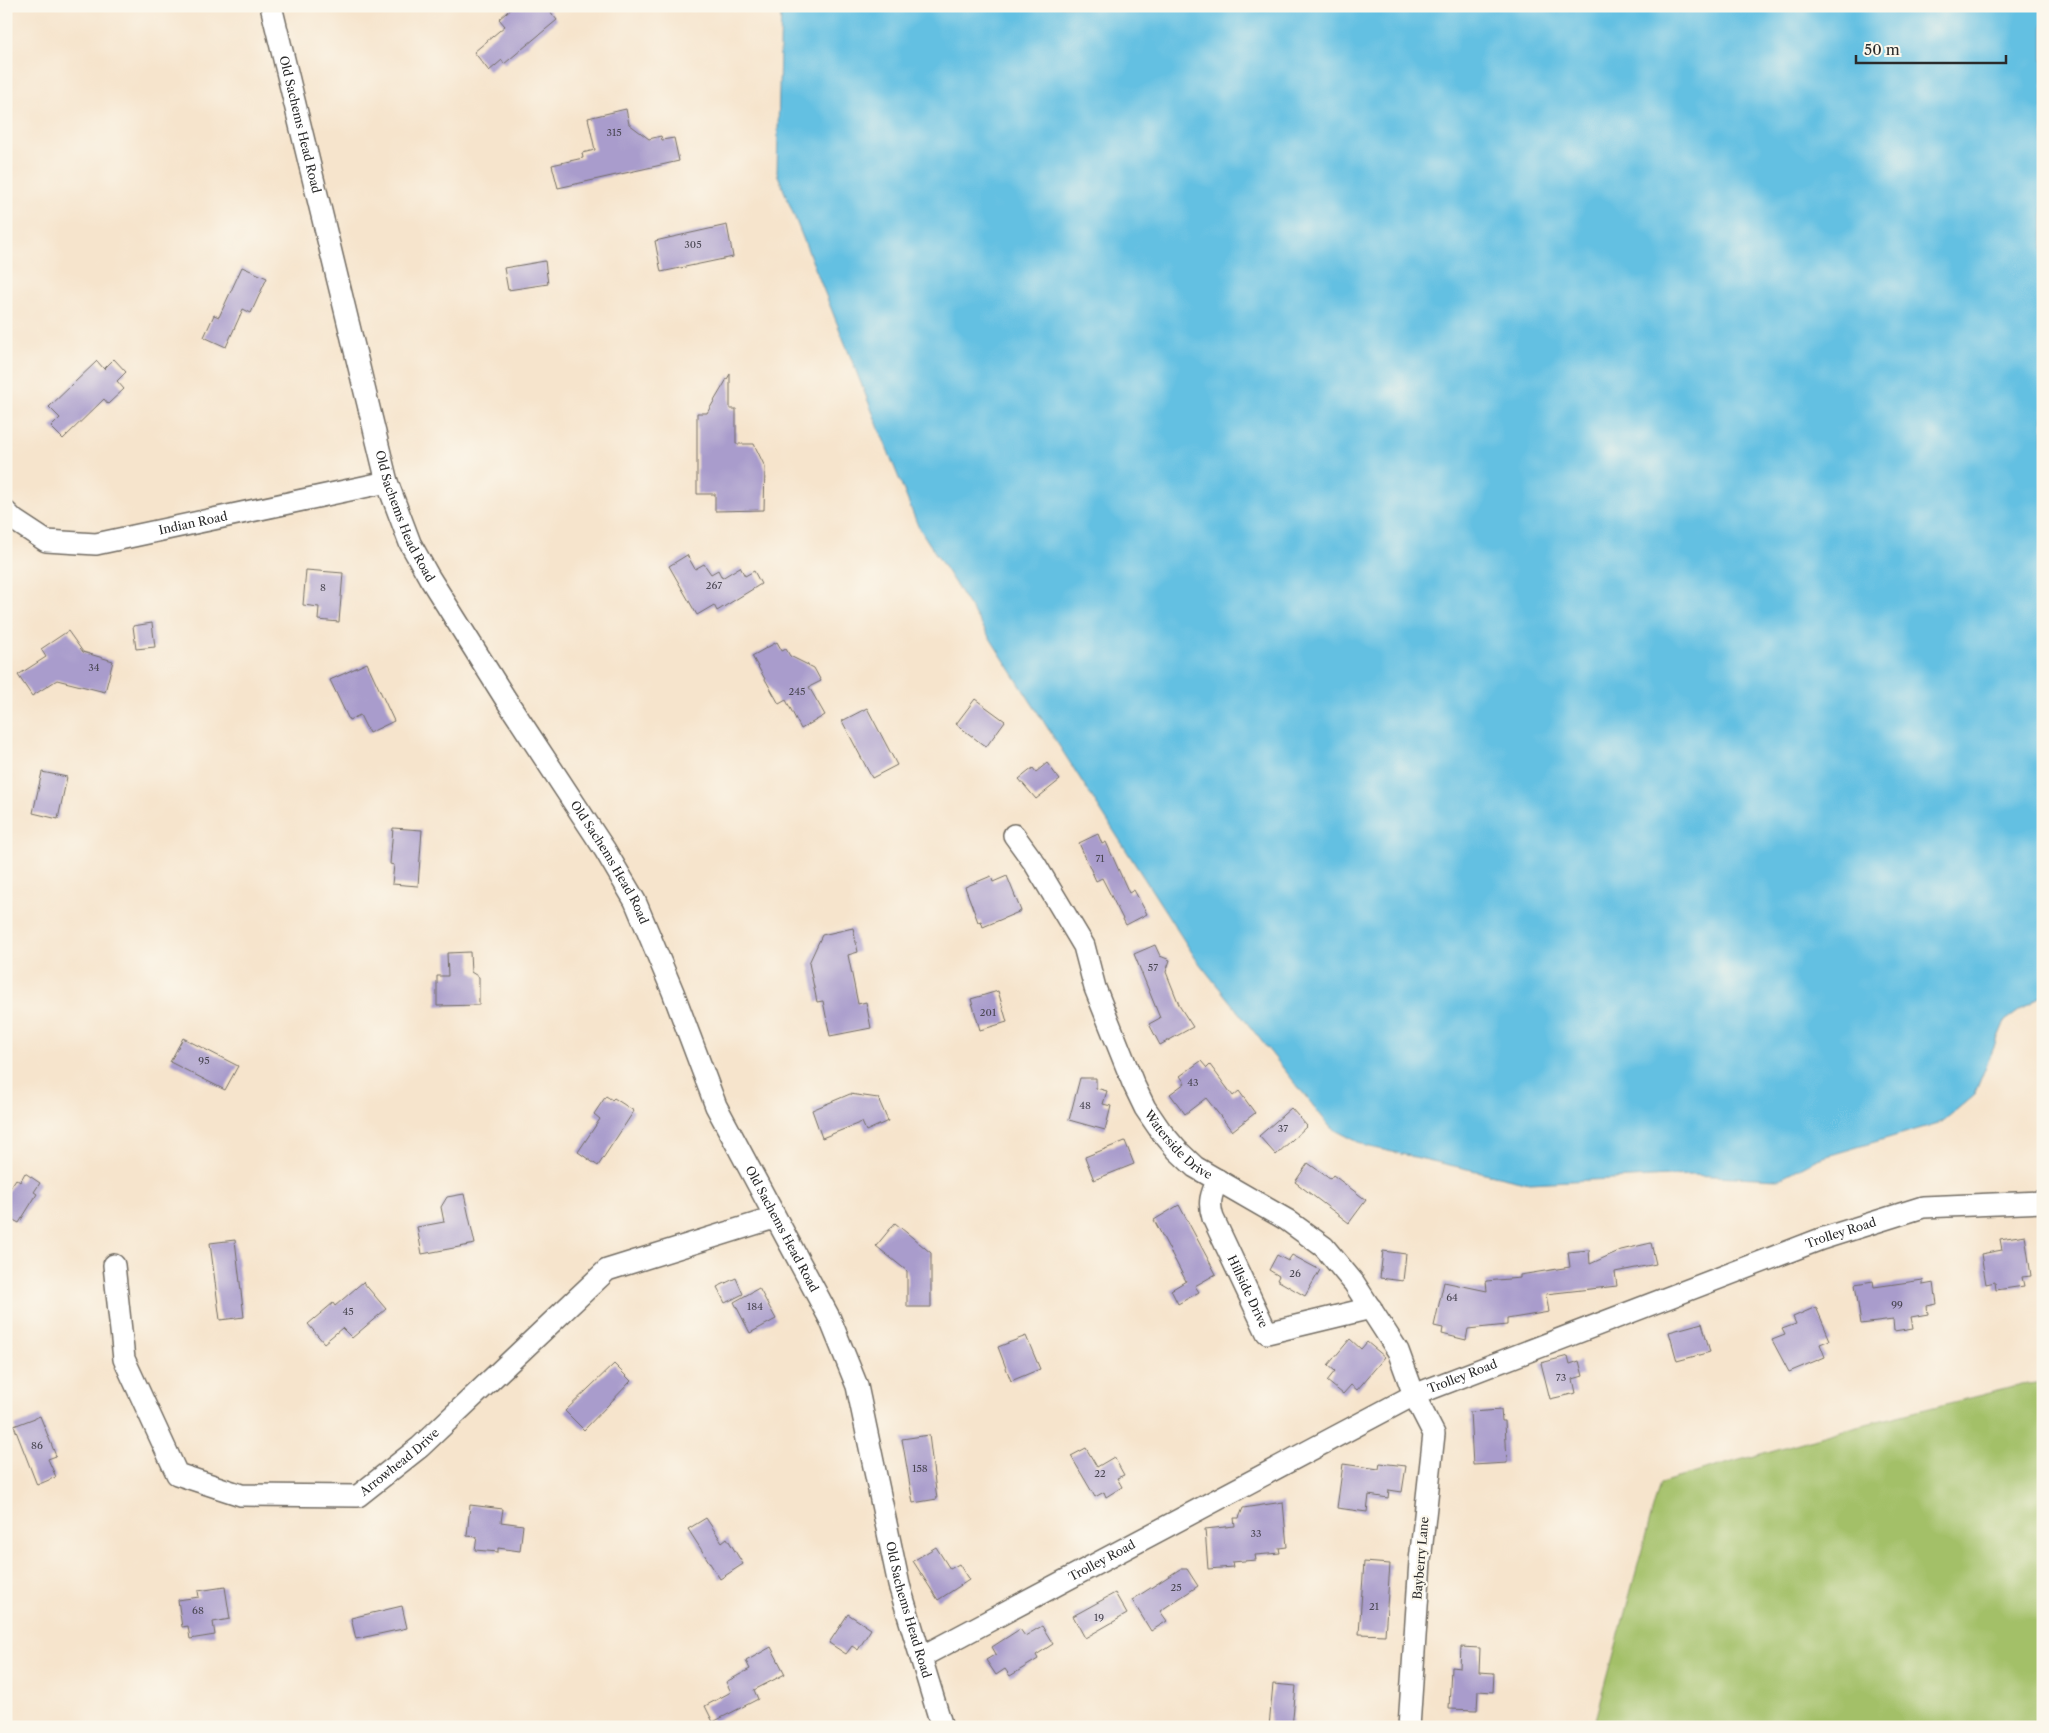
<svg xmlns="http://www.w3.org/2000/svg" width="2049" height="1733" font-family="'Libre Caslon Text',serif">
  <style>
    .green { fill: #a3c067; stroke: #677649 }
    .water { fill: #64c0e2; stroke: #487686 }
    .building { fill: #a99ccc }
    .lines { fill: none; stroke-linecap: round; stroke-linejoin: round }
    .minor-casing { stroke: #726c63; stroke-width: 24 }
    .minor { stroke: #fff; stroke-width: 21 }
    .labels { text-anchor: middle; stroke-width: 4.5; stroke-linejoin: round; paint-order: stroke }
    .number-label { font-size: 10px; fill: #4a4753 }
    .street-label { font-size: 12px; fill: #2b2b2b; stroke: #fbf7ec }
  </style>
  <rect width="100%" height="100%" fill="#fbf7ec"/>
  <filter id="ink" filterUnits="userSpaceOnUse"><feTurbulence type="fractalNoise" baseFrequency=".02" numOctaves="2"/><feDisplacementMap in="SourceGraphic" scale="10" xChannelSelector="R" yChannelSelector="G"/><feConvolveMatrix kernelMatrix="1 2 1 2 8 2 1 2 1" color-interpolation-filters="sRGB"/></filter>
  <filter id="wash" filterUnits="userSpaceOnUse"><feTurbulence type="fractalNoise" baseFrequency=".0096" numOctaves="4" result="noise"/><feDisplacementMap in="SourceGraphic" scale="20" xChannelSelector="R" yChannelSelector="G"/><feGaussianBlur stdDeviation="1.12" result="paint"/><feColorMatrix in="noise" values="0 0 0 0 0 0 0 0 0 0 0 0 0 0 0 0 0 1.4 0 .05"/><feComposite in="paint" operator="in"/></filter>
  <g filter="url(#wash)">
    <rect width="100%" height="100%" fill="#f6e4cc"/>
    <!-- green -->
    <path class="green" d="M2043,1382v345h-449l66,-244 194,-56 167,-42z"/>
    <!-- water -->
    <path class="water" d="M781,6h1262v988l-38,27 -31,74 -32,27 -125,37 -38,20 -88,-4 -162,8 -163,-37 -35,-18 -135,-169 -278,-433 -141,-353z"/>
    <g id="blocks">
      <!-- building -->
      <path class="building" d="M514,6h32l11,14 -53,44 -2,-4 -13,11 -15,-19 31,-26 -6,-7z
        M626,109l3,15 20,15 12,-3 1,4 12,-2 5,23 -121,27 -6,-23 31,-7 -1,-5 13,-3 -7,-32z
        M727,225l6,32 -72,15 -6,-31z
        M545,261l3,23 -40,6 -4,-22z
        M242,267l25,11 -16,35 -8,-4 -17,38 -22,-10 10,-22 5,2z
        M114,359l12,13 -9,9 7,8 -16,15 -4,-5 -41,40 -12,-12 9,-9 -11,-11 48,-46 7,8z
        M730,374v35h6v35h18l11,23 -1,43 -49,1v-17h-18v-81h10z
        M687,555l8,14 9,-5 7,10 7,-4 4,8 18,-11 5,9 9,-5 7,13 -44,27 -3,-6 -17,10 -28,-49z
        M306,570l37,3 -4,49 -21,-2 1,-13 -16,-2z
        M152,623l3,24 -19,2 -3,-23z
        M68,631l15,21 30,9 -8,31 -48,-12 -25,16 -14,-21 28,-18 -5,-8z
        M777,642l5,9 4,-2 4,7 24,12 7,13 -12,6 16,28 -24,14 -15,-29 -7,4 -27,-48z
        M367,663l27,58 -25,12 -9,-18 -11,5 -19,-40z
        M975,699l30,22 -19,26 -30,-23z
        M867,708l30,57 -25,13 -30,-57z
        M1047,763l13,17 -24,19 -17,-20 14,-11 3,4z
        M42,772l25,5 -9,42 -25,-6z
        M393,828l29,2 -4,56 -26,-2 2,-19 -4,-1z
        M1098,834l4,10 4,-2 23,51 5,-3 13,24 -21,11 -24,-47 -6,3 -17,-38z
        M991,876l2,6 14,-6 14,35 -38,16 -2,-6 -3,1 -13,-35z
        M853,928l5,24 -10,3 10,49 8,-2 5,26 -41,8 -7,-35 -6,1 -8,-39 13,-28z
        M1155,945l5,11 10,4 -4,12 14,35 13,20 -33,18 -11,-21 11,-6 -26,-64z
        M470,952l1,20 8,5v28l-42,1v-30h11l-1,-23z
        M998,991l9,31 -27,8 -9,-31z
        M183,1038l55,28 -13,24 -55,-28z
        M1201,1061l6,7 3,-3 23,31 6,-5 16,22 -23,18 -26,-33 -21,16 -15,-20 15,-11 -5,-7z
        M1080,1078h16v10l11,3 -4,13 8,2 -6,24 -36,-10z
        M850,1094l28,4 10,23 -22,10 -4,-9 -40,16 -10,-28z
        M606,1096l6,4 2,-2 20,13 -36,55 -20,-14 22,-33 -6,-5z
        M1291,1108l16,18 -31,29 -17,-19z
        M1125,1141l9,23 -40,16 -9,-23z
        M1308,1163l22,16 3,-4 33,25 -17,23 -54,-41z
        M25,1173l15,10 -6,9 3,2 -18,29 -13,-7v-22l10,-15 4,3z
        M464,1194l11,50 -53,10 -5,-27 27,-5 -3,-15 6,-10z
        M1179,1205l37,69 -21,12 4,6 -21,12 -7,-14 15,-9 -32,-61z
        M895,1223l36,30v54h-24v-36l-31,-25z
        M2025,1235l6,41 -9,1 2,9 -28,4 -1,-8 -9,2 -5,-30 21,-4 -2,-11z
        M235,1240l9,77 -24,3 -10,-77z
        M1651,1243l5,21 -41,8 2,14 -71,8 3,18 -42,7v6l-39,4 -2,11 -24,-6 1,-6 -9,-2 10,-44 43,9 -1,-10 34,-3v-3l50,-8 -2,-15 21,-2 1,14 31,-14z
        M1383,1251l23,3 -3,27 -23,-3z
        M1277,1255l11,6 4,-6 28,15 -15,26 -28,-16 2,-4 -10,-6z
        M736,1278l7,16 -18,9 -8,-16z
        M1923,1280v5l11,-2 3,21 -10,2 1,8 -17,3 2,11 -19,3 -1,-11 -32,4 -6,-40 18,-3 1,6z
        M363,1282l23,27 -34,29 -10,-10 -18,15 -16,-19 25,-21 2,3z
        M759,1288l17,31 -26,14 -16,-31z
        M1816,1307l14,33 -10,4 5,13 -36,15 -17,-32 13,-5 -3,-6 14,-5 -3,-7z
        M1702,1323l8,29 -33,9 -8,-29z
        M1026,1336l14,33 -29,12 -13,-34z
        M1350,1339l11,10 6,-7 18,15 -28,33 -6,-5 -8,9 -16,-13 8,-10 -7,-6z
        M1568,1356l2,8 9,-3 4,15 -10,3 3,14 -26,6 -9,-36z
        M614,1364l17,17 -47,49 -19,-19z
        M1501,1410l1,11h3l2,42 -34,2 -3,-53z
        M40,1416l16,40 -8,3 8,18 -19,8 -23,-59z
        M929,1435l8,64 -24,4 -11,-64z
        M1086,1448l11,19 17,-10 10,18 -7,3 5,9 -16,10 -2,-5 -9,5 -24,-41z
        M1380,1463l26,3 -4,26 -13,-2 -1,8 -19,-3 -2,17 -30,-4 6,-44 36,5z
        M1283,1502l4,45 -8,1 1,5 -25,2 1,5 -24,2 1,5 -25,2 -3,-40 30,-3 -1,-8h5l4,-10z
        M470,1505l33,4 -2,13 22,3 -3,26 -22,-3v4l-23,-2 2,-13 -10,-1z
        M706,1518l16,24 5,-4 16,26 -23,15 -32,-50z
        M936,1547l14,22 9,-5 10,16 -31,20 -25,-39z
        M1364,1562l26,2 -5,71 -26,-1z
        M1180,1569h7l11,17 -38,25 7,10 -16,10 -19,-31z
        M225,1587l5,32 -17,3 2,13 -25,4 -2,-13 -6,1 -4,-27 21,-3 -1,-6z
        M1115,1593l12,21 -42,24 -12,-22z
        M402,1606l5,22 -51,11 -5,-21z
        M848,1614l23,15 -13,21 -6,-4 -6,8 -17,-11z
        M1042,1626l11,18 -17,11 2,4 -28,17 -5,-7 -9,6 -10,-15 10,-6 -4,-7 28,-18 5,7z
        M771,1647l14,27 -31,16 4,9 -45,23 -8,-16 26,-14 -5,-10 24,-13 -4,-8z
        M1461,1647l19,1 -1,24 15,1 -1,19 -15,-1 -1,19 -28,-1 2,-42 9,1z
        M1273,1684l23,2 -4,41h-23z"/>
    </g>
  </g>
  <g filter="url(#ink)">
    <use href="#blocks" fill-opacity="0" stroke="#726c63" stroke-width="1"/>
    <g class="lines">
      <!-- minor casing -->
      <g class="minor-casing">
        <g id="minor">
          <path id="s1" d="M271,6l116,476 23,61 19,34 76,121 100,152 30,51 38,91 43,114 114,213 27,67 42,199 43,142"/>
          <path id="s2" d="M6,512l8,8 32,21 50,3 291,-62"/>
          <path id="s3" d="M1014,835l21,29 49,82 11,42 38,95 12,25 15,22 17,20 18,17 92,53 37,27 30,36 44,68 16,44 20,39 -14,127 -11,166"/>
          <path id="s4" d="M1218,1180c-7,14 -10,23 -5,38l54,115 104,-25"/>
          <path id="s5" d="M114,1265l10,94 53,115 64,21 117,1 62,-49 187,-177 167,-52"/>
          <path id="s6" d="M921,1657l493,-262 407,-156 102,-32 120,-5"/>
        </g>
      </g>
      <!-- minor -->
      <use href="#minor" class="minor"/>
    </g>
  </g>
  <g class="labels">
    <!-- number labels -->
    <g class="number-label">
      <text x="614" y="136">315</text>
      <text x="693" y="248">305</text>
      <text x="714" y="589">267</text>
      <text x="323" y="591">8</text>
      <text x="94" y="671">34</text>
      <text x="797" y="695">245</text>
      <text x="1100" y="862">71</text>
      <text x="1153" y="971">57</text>
      <text x="988" y="1016">201</text>
      <text x="204" y="1064">95</text>
      <text x="1193" y="1086">43</text>
      <text x="1085" y="1109">48</text>
      <text x="1283" y="1132">37</text>
      <text x="1295" y="1277">26</text>
      <text x="1452" y="1301">64</text>
      <text x="1897" y="1308">99</text>
      <text x="755" y="1310">184</text>
      <text x="348" y="1315">45</text>
      <text x="1561" y="1381">73</text>
      <text x="37" y="1449">86</text>
      <text x="920" y="1472">158</text>
      <text x="1100" y="1477">22</text>
      <text x="1256" y="1537">33</text>
      <text x="1176" y="1591">25</text>
      <text x="1374" y="1610">21</text>
      <text x="198" y="1614">68</text>
      <text x="1099" y="1621">19</text>
    </g>
    <!-- street labels -->
    <g class="street-label">
      <text dy="4" stroke="none"><textPath href="#s1" startOffset="122">Old Sachems Head Road</textPath></text>
      <text dy="4" stroke="none"><textPath href="#s1" startOffset="528">Old Sachems Head Road</textPath></text>
      <text dy="4" stroke="none"><textPath href="#s2" startOffset="199">Indian Road</textPath></text>
      <text dy="4" stroke="none"><textPath href="#s1" startOffset="932">Old Sachems Head Road</textPath></text>
      <text dy="4" stroke="none"><textPath href="#s3" startOffset="355">Waterside Drive</textPath></text>
      <text dy="4" stroke="none"><textPath href="#s1" startOffset="1338">Old Sachems Head Road</textPath></text>
      <text dy="4" stroke="none"><textPath href="#s6" startOffset="1015">Trolley Road</textPath></text>
      <text dy="4" stroke="none"><textPath href="#s4" startOffset="121">Hillside Drive</textPath></text>
      <text dy="4" stroke="none"><textPath href="#s6" startOffset="610">Trolley Road</textPath></text>
      <text dy="4" stroke="none"><textPath href="#s5" startOffset="459">Arrowhead Drive</textPath></text>
      <text transform="translate(1421 1558) rotate(-85)" y="4">Bayberry Lane</text>
      <text dy="4" stroke="none"><textPath href="#s6" startOffset="205">Trolley Road</textPath></text>
      <text dy="4" stroke="none"><textPath href="#s1" startOffset="1742">Old Sachems Head Road</textPath></text>
    </g>
  </g>
  <!-- margin -->
  <rect width="2049" height="1733" fill="none" stroke="#fbf7ec" stroke-width="25"/>
  <!-- scale -->
  <path d="M1856 55v8h150v-8" fill="none" stroke="#2b2b2b" stroke-width="2.5"/>
  <text x="1864" y="55" font-size="15" fill="#2b2b2b" stroke="#fbf7ec" stroke-width="4" paint-order="stroke">50 m</text>
</svg>
